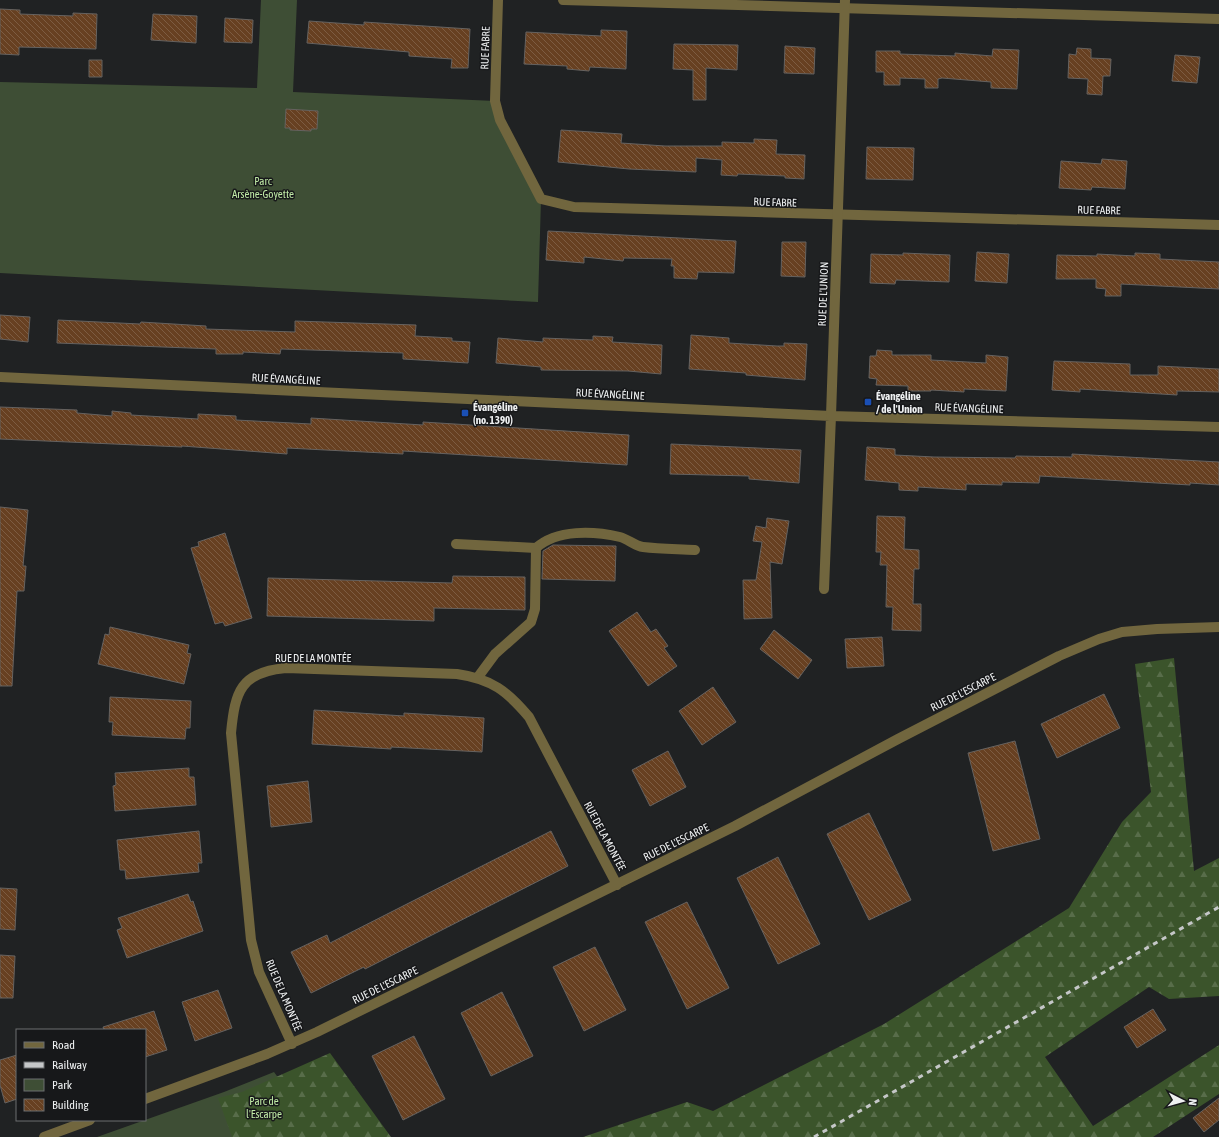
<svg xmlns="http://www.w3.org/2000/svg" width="1219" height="1137" font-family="'Asap Condensed',sans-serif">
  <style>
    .green { fill: #3e4e35 }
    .forest { fill: url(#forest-firs) }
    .building { fill: url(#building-back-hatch); stroke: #656260 }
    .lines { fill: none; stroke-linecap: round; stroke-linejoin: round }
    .service { stroke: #71663e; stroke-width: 10 }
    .minor { stroke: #71663e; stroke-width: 10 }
    .tertiary { stroke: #71663e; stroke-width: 10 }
    .rail { stroke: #c5c7c8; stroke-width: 3; stroke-dasharray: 5 5; stroke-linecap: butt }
    .transit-dot { fill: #1a4fb4; stroke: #17181a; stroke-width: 1.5 }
    .labels { text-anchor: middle; stroke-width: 3; stroke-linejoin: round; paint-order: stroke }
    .street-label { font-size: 11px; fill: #eef0f1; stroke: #17181a }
    .park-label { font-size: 11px; fill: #c1eba7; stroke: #17181a }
    .poi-label { font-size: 11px; font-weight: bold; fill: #eef0f1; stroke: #17181a; text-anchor: start }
  </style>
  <defs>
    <pattern id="forest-firs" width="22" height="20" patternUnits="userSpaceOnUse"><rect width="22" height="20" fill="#3b542b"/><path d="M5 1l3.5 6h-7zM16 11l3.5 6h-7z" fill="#586d4a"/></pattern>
    <pattern id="building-back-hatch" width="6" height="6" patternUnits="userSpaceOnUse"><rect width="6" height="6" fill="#674021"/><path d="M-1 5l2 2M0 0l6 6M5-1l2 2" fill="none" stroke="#7d5c42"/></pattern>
  </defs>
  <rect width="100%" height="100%" fill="#202223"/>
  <!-- green -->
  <path class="green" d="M261,0h36l-4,92 202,9 46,98 -3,103 -538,-29v-191l257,6z
    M274,1072l47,65h-224l127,-45z"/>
  <!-- forest -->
  <path class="forest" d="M1174,658l20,213 25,-13v138l-50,3 -20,-12 -104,70 48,69 126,-81v49l-66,43h-570l104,-35 26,9 171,-87 185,-116 53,-86 29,-30 -16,-128z
    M330,1053l61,84h-159l-14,-39 24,-6z"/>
  <!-- building -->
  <path class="building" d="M0,9l20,1v4l53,2v-3l24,1 -1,35 -77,-2v8l-19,-1z
    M153,14l44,2 -1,27 -45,-3z
    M225,18l28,2 -1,23 -28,-1z
    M309,21l55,4v-3l106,7 -2,39h-17l1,-9 -43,-3v-4l-102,-9z
    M601,30l26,1 -1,38 -36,-2 -1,4 -22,-2v-3l-43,-2 2,-32 75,4z
    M674,44l64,1 -1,25 -31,-2v32h-13v-30l-20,-1z
    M785,46l30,2 -1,26 -30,-1z
    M1077,48l14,1v9l20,1 -1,17h-7l-1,19 -15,-1 1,-15 -20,-1 1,-24 7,1z
    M993,49l26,1 -2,39 -26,-1v-6l-49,-4 -4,1v9h-13v-9l-25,-1v7h-16v-13h-8v-21h24v3l55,2v-3l37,3z
    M1175,55l25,2 -3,26 -25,-2z
    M89,60h13v17h-13z
    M286,109l32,2 -1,18h-6v2l-21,-1v-2h-5z
    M561,130l61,4 -1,9 44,3h57v-4l32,1v-4l23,1 -1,14 29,1 -1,24 -19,-1v-2l-47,-2 -1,2 -16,-1 1,-15 -26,-2v14l-67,-3 -71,-7z
    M867,147l47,1 -1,32 -47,-1z
    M1102,159l25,2 -2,28 -33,-2 -1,3 -32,-2 2,-27 40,3z
    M548,231l188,10 -2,32 -36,-1 -1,7 -23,-1v-12h-3l1,-7 -48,-1 -1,3 -39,-4v6l-38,-3z
    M782,242h24l-1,35 -24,-1z
    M977,252l32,2 -2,29 -32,-2z
    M903,253l47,2 -1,27 -53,-2 -1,4 -25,-1 1,-29 32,1z
    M1135,253l25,1v5l59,3v27l-98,-5v12h-16l1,-7 -10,-1v-9h-40l1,-24 40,1v-2l38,2z
    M0,315l30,2 -2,25 -28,-3z
    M58,320l82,4 1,-2 65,4v3l89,3v-11l121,4 -1,11 37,2v3l18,1 -2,21 -65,-4v-6l-122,-4 -1,5 -37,-2v2h-27v-5l-159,-6z
    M691,335l38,3v5l48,3h7v-3l23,1 -2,36 -59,-5v-2l-57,-4z
    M593,336l20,1 -1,5 50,3 -1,29 -33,-3 -87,-1v-3l-45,-4 2,-25 45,4v-4l50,2z
    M877,350l15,1v4h39v5l55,3v-8l22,2 -2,34 -42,-2v3l-33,-2v1h-23v-5l-32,-1 1,-6 -8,-1 1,-22h6z
    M1054,361l76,3v11h28v-9l61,3v23l-42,-1v4l-97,-6v3l-28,-2z
    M0,407l77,3v3l35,3v-5l19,2v2l67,4v-5l38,2v4l75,4v-6l112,7v-3l206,13 -2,30 -224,-14v3l-116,-6v6l-105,-8v1l-182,-8z
    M671,444l130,6 -2,33 -50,-4v-3l-79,-2z
    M867,447l28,2v6l39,2 81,1 1,-2 56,1v-3l147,8v23l-29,-2v2l-150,-9 -1,7 -37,-1v3l-36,-1v6l-48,-3v4l-19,-1v-7l-34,-3z
    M0,507l28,3 -5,56h3l-2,25h-7l-5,95h-12z
    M877,516l28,1 -1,32 15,1v19h-5l-1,35h8v27l-29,-1 1,-23h-7l1,-42h-7l1,-13h-5z
    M767,518l22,3 -7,43 -12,-2 2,56 -28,1 -1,-39h13l6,-38 -9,-1 3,-15 10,2z
    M225,533l27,85 -27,8 -2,-4 -8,2 -24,-76 8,-2 -1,-4z
    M553,545l63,1 -1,35 -73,-2 1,-28z
    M453,576l72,1v33l-91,-2v13l-167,-5 1,-38 184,5z
    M637,612l14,20 5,-3 12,17 -4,2 13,18 -29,20 -39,-55z
    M110,627l79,18 -2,8 4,1 -7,30 -86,-20 7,-30 4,1z
    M774,630l38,30 -14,19 -38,-30z
    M882,637l2,29 -37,2 -2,-29z
    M713,687l23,35 -34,23 -23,-34z
    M1104,694l16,34 -63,30 -16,-34z
    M110,697l81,4 -1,27h-4l-1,11 -73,-4 1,-13h-4z
    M314,710l90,6v-3l80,5 -2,34 -91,-5v2l-79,-5z
    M1015,741l25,98 -47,12 -25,-98z
    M668,751l18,36 -36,19 -18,-36z
    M189,768v9h5l2,28 -81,6 -2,-25 3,-1 -1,-12z
    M308,781l4,41 -41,5 -4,-41z
    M869,813l42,87 -42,20 -42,-86z
    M199,831l3,32h-4l1,9 -73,7 -1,-9h-5l-3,-30z
    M551,831l17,35 -203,103 -1,-2 -53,26 -20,-41 36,-17 3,8z
    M778,857l42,87 -42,20 -41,-86z
    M0,888l17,1 -2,41 -15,-1z
    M188,894l3,8 2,-1 10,30 -76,27 -10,-28 5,-2 -4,-10z
    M687,902l42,86 -42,21 -42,-87z
    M595,947l31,63 -42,21 -31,-64z
    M0,955l15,1 -2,42h-13z
    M218,990l14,38 -37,13 -13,-39z
    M502,992l31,64 -42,20 -30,-63z
    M1153,1009l13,21 -29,18 -13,-21z
    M154,1011l13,39 -22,7v-27h-41l-1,-3z
    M414,1036l31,63 -42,21 -31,-64z
    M17,1055v44l-12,4 -5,-18v-25z
    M1219,1098v22l-15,12 -11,-14z"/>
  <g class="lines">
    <!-- service -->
    <path class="service" d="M456,544l80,4 -1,61 -4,13 -36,32 -17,23
      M536,548c21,-19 58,-17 84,-11 8,2 15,9 23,10 17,2 35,2 52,3"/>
    <!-- minor -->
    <path class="minor" d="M498,0l-3,101 5,19 41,79 33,8 645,18
      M563,0l656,19
      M0,377l831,39 -7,173
      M292,1044l-33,-72 -8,-32 -20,-207c4,-42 10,-61 55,-65l171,6c35,5 50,17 72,43l88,168
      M145,1099l122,-45 50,-22 418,-206 163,-87 161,-83 40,-17 23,-7 35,-3 62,-2
      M44,1137l46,-17"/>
    <!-- tertiary -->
    <path class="tertiary" d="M845,0l-14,416 388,11"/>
    <!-- rail -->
    <path class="rail" d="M814,1137l405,-230"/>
  </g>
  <!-- markers -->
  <g class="transit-dot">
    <rect x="864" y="398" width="8" height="8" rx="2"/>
    <rect x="461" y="409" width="8" height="8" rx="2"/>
  </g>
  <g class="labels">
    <!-- street labels -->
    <g class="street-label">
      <text transform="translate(485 48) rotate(-88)" y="4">RUE FABRE</text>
      <text transform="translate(775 202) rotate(2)" y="4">RUE FABRE</text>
      <text transform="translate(1099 210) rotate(1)" y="4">RUE FABRE</text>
      <text transform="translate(823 294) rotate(-88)" y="4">RUE DE L'UNION</text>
      <text transform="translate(286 379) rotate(3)" y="4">RUE ÉVANGÉLINE</text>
      <text transform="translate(610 394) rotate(3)" y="4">RUE ÉVANGÉLINE</text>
      <text transform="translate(969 408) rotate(2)" y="4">RUE ÉVANGÉLINE</text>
      <text x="313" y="662">RUE DE LA MONTÉE</text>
      <text transform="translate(963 692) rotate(-27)" y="4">RUE DE L'ESCARPE</text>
      <text transform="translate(605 836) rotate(62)" y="4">RUE DE LA MONTÉE</text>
      <text transform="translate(676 842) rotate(-26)" y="4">RUE DE L'ESCARPE</text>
      <text transform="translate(385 985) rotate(-26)" y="4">RUE DE L'ESCARPE</text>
      <text transform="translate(284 995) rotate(67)" y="4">RUE DE LA MONTÉE</text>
    </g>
    <!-- park labels -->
    <g class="park-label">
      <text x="263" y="185">Parc<tspan x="263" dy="13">Arsène-Goyette</tspan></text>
      <text x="264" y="1105">Parc de<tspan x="264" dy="13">l'Escarpe</tspan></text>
    </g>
    <!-- poi labels -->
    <g class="poi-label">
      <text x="876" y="400">Évangéline<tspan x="876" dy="13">/ de l'Union</tspan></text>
      <text x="473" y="411">Évangéline<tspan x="473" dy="13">(no. 1390)</tspan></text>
    </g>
  </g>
  <!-- legend -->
  <rect x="16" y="1029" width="130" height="92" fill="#17181a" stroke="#6d6e70"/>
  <rect x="24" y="1042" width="20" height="6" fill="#71663e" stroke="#6d6e70"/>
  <text x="52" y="1049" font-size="12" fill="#eef0f1">Road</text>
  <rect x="24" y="1062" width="20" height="6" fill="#c5c7c8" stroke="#6d6e70"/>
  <text x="52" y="1069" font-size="12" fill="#eef0f1">Railway</text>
  <rect x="24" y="1079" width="20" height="12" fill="#3e4e35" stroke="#6d6e70"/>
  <text x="52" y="1089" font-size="12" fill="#eef0f1">Park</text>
  <rect x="24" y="1099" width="20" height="12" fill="url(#building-back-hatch)" stroke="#6d6e70"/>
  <text x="52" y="1109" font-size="12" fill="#eef0f1">Building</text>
  <!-- north arrow -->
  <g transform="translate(1183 1101) rotate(96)" stroke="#17181a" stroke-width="3" paint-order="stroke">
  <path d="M0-3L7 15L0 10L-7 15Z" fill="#eef0f1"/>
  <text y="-6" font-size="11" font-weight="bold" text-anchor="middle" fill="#eef0f1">N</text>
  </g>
</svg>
